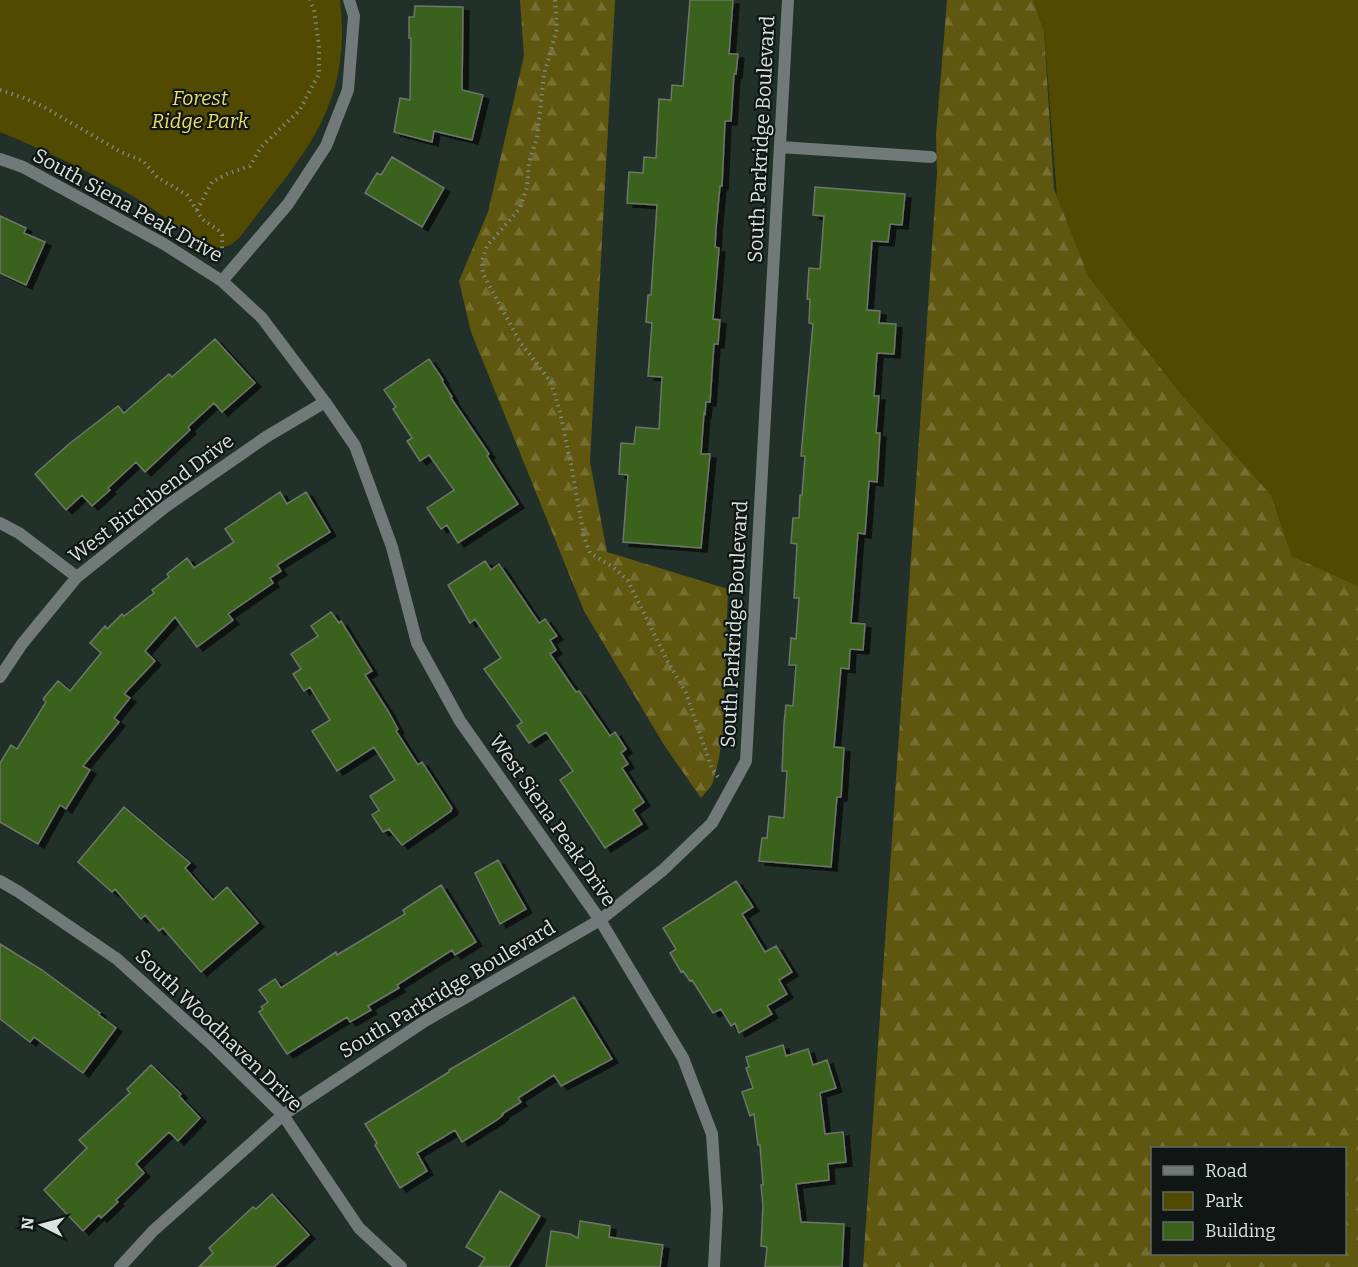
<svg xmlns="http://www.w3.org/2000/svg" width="1358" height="1267" font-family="Bitter,serif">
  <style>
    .green { fill: #524a00 }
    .forest { fill: url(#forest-firs); fill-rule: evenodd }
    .building { fill: #3a621b; stroke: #6d7669; stroke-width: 1.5; filter: url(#shadow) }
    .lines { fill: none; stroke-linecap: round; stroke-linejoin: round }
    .path { stroke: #7a8681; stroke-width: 4; stroke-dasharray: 1.5 4.5; stroke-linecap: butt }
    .minor { stroke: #717979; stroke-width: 12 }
    .labels { text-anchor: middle; stroke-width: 4.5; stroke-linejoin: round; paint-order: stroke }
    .park-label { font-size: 20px; font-style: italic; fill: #ebdd67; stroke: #101613 }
    .street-label { font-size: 20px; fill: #dae3df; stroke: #101613 }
  </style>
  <defs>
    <pattern id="forest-firs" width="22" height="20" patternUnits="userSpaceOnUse" patternTransform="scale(1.5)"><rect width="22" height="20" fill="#5f570f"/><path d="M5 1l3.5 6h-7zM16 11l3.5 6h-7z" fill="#756f32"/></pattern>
    <filter id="shadow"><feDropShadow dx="6" dy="4" stdDeviation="0" flood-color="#0009"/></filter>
  </defs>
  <rect width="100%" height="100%" fill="#22302a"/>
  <!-- green -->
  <path class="green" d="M0,0h340c13,109 -39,157 -101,238 -6,6 -14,11 -24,9 -15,-2 -58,-36 -74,-46 -45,-27 -93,-49 -141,-69z
    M1033,0h325v586l-66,-30 -21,-61 -90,-101 -92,-117 -32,-80 -13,-166z"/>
  <!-- forest -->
  <path class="forest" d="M520,0h95l-25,462 17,90 121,37 -5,144 -5,30 -6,22 -11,13 -37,-53 -80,-134 -113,-279 -12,-51 29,-69 36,-156z
    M947,0h86l11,31 10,158 35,88 92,117 90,101 21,61 66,30v681h-495l74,-1094 -1,-38zM1344,1148v106h-192v-106z"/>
  <!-- building -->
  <path class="building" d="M690,0h43l-4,54h9l-2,20h-2l-3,47h-6l-3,65h-2l-4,42 -1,19 4,1 -6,71 7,1 -2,24h-4l-4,58h-4l-1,12 -1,-1 -3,41h9l-9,94 -78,-6 5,-67 -9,-1 2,-31 13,1 2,-17 23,2 3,-52 -14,-1 4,-53 -6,-1 2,-27h3l6,-90 -30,-2 2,-31 14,1 1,-16 12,1 3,-59 12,1 1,-15 11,1z
    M415,6l48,1 -1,83 21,5 -11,45 -38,-9 -2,11 -38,-10 6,-34 10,2 1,-62h-2v-21h5z
    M392,157l52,31 -22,39 -57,-34 12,-20 4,2z
    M815,187l90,7 -3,31 -12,-1 -2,18 -16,-1 -5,69 13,1 -1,12 17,1 -2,30 -17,-1 -3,43h5l-3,37h4l-3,49 -8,-1 -4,53 -7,-1 -7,90 14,1 -2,26 -13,-1 -1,20 -8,-1 -7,79 10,1 -3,49h-4l-6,70 -72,-6 3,-23h5l2,-22 15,2 3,-47h-5l2,-47 2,-19 7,1 3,-41h-7l2,-27 5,1 3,-41h-5l3,-54 -6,-1 2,-25h6l1,-23h2l3,-39h-4l12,-132 -4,-1 1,-24h-3l2,-31 11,1 4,-53 -11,-1z
    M0,216l26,12 -2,5 21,9 -19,43 -26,-12z
    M215,339l40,44 -33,29 -8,-9 -26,24 2,3 -45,42 -9,-10 -28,26 2,2 -18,16 -10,-11 -16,15 -31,-36 34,-30 49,-38 6,7 45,-39 3,3z
    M429,359l14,21 -1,1 10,16 -1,1 38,56 -2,2 31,48 -60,39 -11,-18 -6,4 -14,-21 27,-18 -25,-35 -9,6 -13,-20 5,-3 -19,-29 3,-2 -12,-17z
    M280,492l7,12 19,-12 24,40 -53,33 4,6 -11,7 3,5 -45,31 5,6 -36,27 -22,-30 -30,34 10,10 -31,33 6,4 -16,20 5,4 -36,44 7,4 -24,39 -6,-4 -22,39 -38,-22v-59l11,-18 6,4 29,-47 -3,-3 15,-18 12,10 31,-38 -11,-10 15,-17 2,3 15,-15 2,2 30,-23 -2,-3 17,-13 -2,-3 20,-16 7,10 40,-26 -9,-13z
    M485,561l6,9 8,-6 40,59 6,-4 12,17 -7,4 6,10 -6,4 26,38 3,-1 31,45 5,-4 11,17 -5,4 7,11 -6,4 22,34 -11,8 9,14 -37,24 -45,-68 13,-9 -27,-39 -17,11 -12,-17 5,-4 -38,-53 17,-11 -26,-39 -5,4 -22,-38z
    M331,612l8,11 2,-2 31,50 -7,4 23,36 10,18 -2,2 22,34 4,-3 30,46 -1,3 -49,34 -13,-16 -6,3 -11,-17 7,-5 -9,-14 25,-16 -21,-33 -37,24 -25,-40 18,-11 -20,-33 -6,4 -11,-17 8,-5 -10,-15 27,-18 -7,-10z
    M124,807l66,56 -5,5 28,32 14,-13 31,36 -57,49 -38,-44 -4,3 -14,-16 -4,4 -26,-30 -3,3 -34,-30z
    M498,860l28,49 -26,15 -25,-51z
    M736,881l17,26 -11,7 23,38 11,-6 16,26 -13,8 8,14 -20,12 5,8 -33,19 -4,-10 -4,3 -10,-17 -8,4 -21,-33 -2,1 -7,-10 -2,1 -11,-19 6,-4 -13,-21z
    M441,885l35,57 -21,13 -3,-5 -55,35 2,3 -31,18 3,4 -21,12 -3,-5 -60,37 -28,-42 4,-3 -2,-2 7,-5 -9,-12 16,-11 6,9 55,-36 1,3 68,-41 -2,-4z
    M0,944l42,26 58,43 -1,2 17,13 -33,45 -49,-36 -4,5 -30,-23z
    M574,997l38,62 -51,27 -7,-11 -36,23 3,4 -19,12 1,1 -6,5 -35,22 -7,-12 -38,23 10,18 -27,17 -25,-43 2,-2 -12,-19 84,-52v-2z
    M783,1045l3,11 22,-7 5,16 14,-5 9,28 -16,5 5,41 18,-2 3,30 -18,2 1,16 -33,4 5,38 43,2 -2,43h-77l2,-20 -6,-1 2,-41 -2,-20h2l-3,-40h-2l-4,-31 -4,2 -8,-24 11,-4 -7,-20 3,-1 -3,-10z
    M151,1065l30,29 -2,2 21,22 -22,23 -9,-9 -33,32 8,9 -28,27 2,2 -17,16 -2,-3 -16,16 -39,-41 43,-42 -8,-8 51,-47 -3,-4z
    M500,1191l40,25 -31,51h-30l6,-9 -19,-11z
    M272,1194l37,41 -35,32h-75l14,-14 -4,-5 44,-41 3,2z
    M580,1221l30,5 -1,11 54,8 -3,22h-114l5,-36 19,3 8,4z"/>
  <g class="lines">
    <!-- path -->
    <path class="path" d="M555,0l2,29 -13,45 -7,64 -8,24 -2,25 -7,21 -33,38 -5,15 1,13 37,68 31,40 9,30 11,52 13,73 6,16 23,14 15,14 39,79 19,33 26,76 6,8
      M0,90l24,8 20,9 77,45 22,9 14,16 30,18 15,24 16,11 4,5v18
      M197,210l15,-28 15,-8 23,-8 11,-19 38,-36 20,-37v-27l-5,-37 -4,-10"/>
    <!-- minor -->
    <path class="minor" d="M780,147l151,10
      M0,159l23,8 141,77 58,37 40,37 63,84 30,44 37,101 25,96 43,78 140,199 83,138 29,76 5,75 -3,58
      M222,281l66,-77 38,-58 22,-56 6,-74 -5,-16
      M0,523l19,10 58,44
      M0,677l22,-33 55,-67 88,-70 101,-70 59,-35
      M0,881l19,11 98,67 93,84 73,72 76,113 42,39
      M120,1267l33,-36 130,-116 142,-94 175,-101 63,-50 49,-47 34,-62 42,-761"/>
  </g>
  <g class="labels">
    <!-- park labels -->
    <g class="park-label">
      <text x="200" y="105">Forest<tspan x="200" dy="23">Ridge Park</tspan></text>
    </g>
    <!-- street labels -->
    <g class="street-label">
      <text transform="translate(761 139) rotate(-87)" y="7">South Parkridge Boulevard</text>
      <text transform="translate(128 205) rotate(29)" y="7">South Siena Peak Drive</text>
      <text transform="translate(151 498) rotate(-37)" y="7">West Birchbend Drive</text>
      <text transform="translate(734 624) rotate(-87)" y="7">South Parkridge Boulevard</text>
      <text transform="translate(553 820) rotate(55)" y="7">West Siena Peak Drive</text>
      <text transform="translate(447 989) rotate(-31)" y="7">South Parkridge Boulevard</text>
      <text transform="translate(219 1030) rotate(44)" y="7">South Woodhaven Drive</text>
    </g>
  </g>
  <!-- legend -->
  <rect x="1151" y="1147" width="195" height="108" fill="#101613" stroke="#616865" stroke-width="1.5"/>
  <rect x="1163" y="1166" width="30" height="9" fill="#717979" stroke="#616865" stroke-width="1.5"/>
  <text x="1205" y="1177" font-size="18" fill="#dae3df">Road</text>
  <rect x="1163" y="1192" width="30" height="18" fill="#524a00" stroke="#616865" stroke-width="1.5"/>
  <text x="1205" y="1207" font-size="18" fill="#dae3df">Park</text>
  <rect x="1163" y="1222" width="30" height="18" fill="#3a621b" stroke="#616865" stroke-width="1.5"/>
  <text x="1205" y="1237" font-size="18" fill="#dae3df">Building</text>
  <!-- north arrow -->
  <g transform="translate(42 1225) rotate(276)" stroke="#101613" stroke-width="4.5" paint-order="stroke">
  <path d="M0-4.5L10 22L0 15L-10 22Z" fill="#dae3df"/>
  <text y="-9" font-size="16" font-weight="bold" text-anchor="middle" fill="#dae3df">N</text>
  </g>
</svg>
